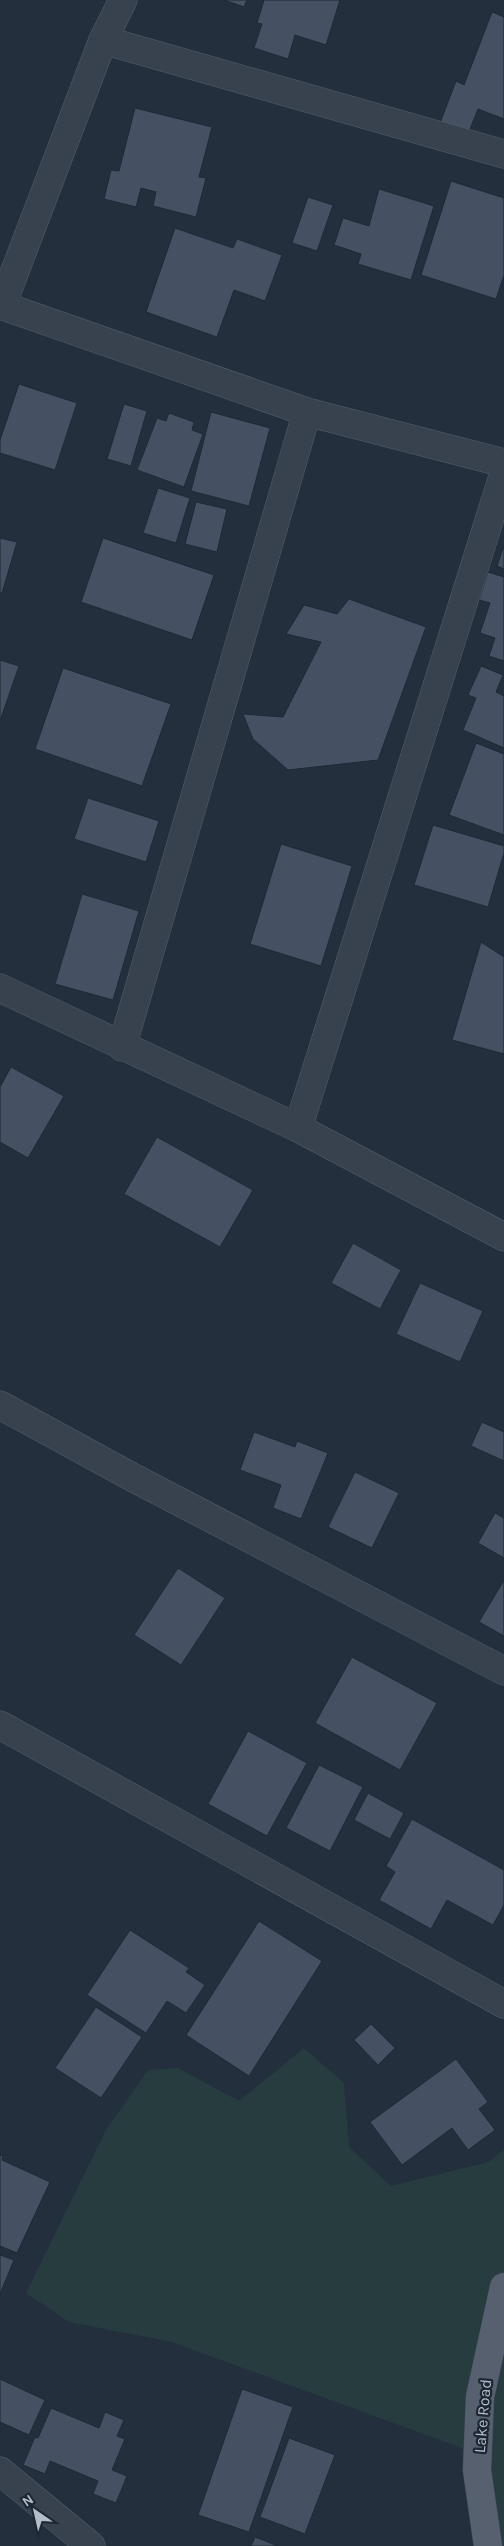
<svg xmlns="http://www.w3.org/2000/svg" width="504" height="2546" font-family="Karla,sans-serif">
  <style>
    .green { fill: #263c3f }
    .building { fill: #455162; stroke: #1f2835 }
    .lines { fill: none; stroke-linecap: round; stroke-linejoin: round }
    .street-casing { stroke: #565f6c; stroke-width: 29 }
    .primary-casing { stroke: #414a57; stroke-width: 29 }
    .street { stroke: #38414e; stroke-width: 28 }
    .primary { stroke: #56606e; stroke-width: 28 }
    .labels { text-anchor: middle; stroke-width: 4.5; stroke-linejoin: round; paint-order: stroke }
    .street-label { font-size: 16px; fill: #b4bcc9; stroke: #1d2633 }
  </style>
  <rect width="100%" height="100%" fill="#242f3e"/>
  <!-- green -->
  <path class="green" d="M304,2048l40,35 5,64 42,39 97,-24 16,-12v396h-16l-18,-95 -298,-109 -103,-20 -43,-29 80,-163 42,-60 30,-2 61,33z"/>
  <!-- building -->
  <path class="building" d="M224,0h23l-3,7z
    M264,0h76l-14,45 -31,-10 -7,24 -34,-11 8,-24 -5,-1z
    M492,12l12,5v102l-26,-10 -10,25 -28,-11 16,-42 8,4z
    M135,108l77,19 -13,50 7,1 -10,39 -43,-11 3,-14 -15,-4 -5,19 -32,-8 7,-29 8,1z
    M451,181l53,17v77l-8,24 -75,-24z
    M379,189l55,17 -23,74 -53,-16 3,-10 -27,-9 9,-27 26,8z
    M308,197l25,8 -16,46 -25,-8z
    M175,228l58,20 4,-9 45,16 -17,46 -31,-11 -17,47 -71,-25z
    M19,384l58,19 -22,67 -55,-17v-13z
    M124,404l23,7 -16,55 -24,-7z
    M211,412l59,16 -21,78 -58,-15z
    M169,413l25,9 -2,8 11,4 -19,53 -47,-17 20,-52 9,3z
    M158,488l32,10 -14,45 -33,-10z
    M196,502l31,7 -10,43 -32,-8z
    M0,538l17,4 -15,51h-2z
    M103,538l111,37 -22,65 -111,-38z
    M504,545v24l-7,-3z
    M488,572l16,5v84l-15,-5 6,-18 -15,-5 10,-30 -11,-3z
    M349,599l77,28 -48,133 -90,10 -35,-31 -10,-25 40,3 38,-75 -35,-8 18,-29 33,9z
    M0,660l19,6 -19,55z
    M481,666l22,9 -7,17 8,4v52l-41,-18 13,-32 -8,-3z
    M63,668l108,36 -29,82 -107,-37z
    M476,743l28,11v81l-55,-20z
    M88,798l71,23 -13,41 -72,-23z
    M433,825l71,21v7l-16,54 -74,-22z
    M281,844l71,22 -31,100 -71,-22z
    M82,894l57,17 -26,89 -58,-16z
    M481,942l23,15v97l-52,-14z
    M11,1067l53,29 -36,62 -28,-16v-55z
    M157,1137l96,53 -33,57 -96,-53z
    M353,1243l48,27 -21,39 -49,-26z
    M420,1283l63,28 -23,51 -64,-28z
    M482,1422l22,10v29l-33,-15z
    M254,1432l41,15 2,-6 31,12 -27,66 -28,-11 8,-23 -41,-15z
    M355,1472l44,21 -27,55 -44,-21z
    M495,1513l9,5v40l-26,-15z
    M178,1568l47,30 -44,67 -47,-30z
    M504,1580v56l-25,-14z
    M352,1657l85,46 -37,67 -85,-47z
    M248,1731l59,32 -40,73 -59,-32z
    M319,1765l44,22 -33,64 -44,-23z
    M368,1793l36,20 -14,26 -36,-19z
    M412,1819l92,51v35l-11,20 -46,-25 -16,29 -52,-29 16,-28 -9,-6z
    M259,1921l63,40 -73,115 -63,-41z
    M130,1930l59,38 -3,4 19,13 -19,28 -19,-12 -21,32 -59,-38z
    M96,2007l46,30 -41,61 -46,-30z
    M371,2024l24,24 -17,17 -24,-25z
    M456,2059l32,43 -9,7 16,21 -27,20 -16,-22 -50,37 -32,-43z
    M0,2155l3,1 -1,4 48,22 -33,71 -17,-7z
    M0,2255l14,5 -14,34z
    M0,2379l45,21 -16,35 -29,-13z
    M242,2389l51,18 -44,125 -51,-17z
    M51,2408l48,20 6,-16 19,8 -7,16 8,3 -13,31 15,6 -11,27 -23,-9 5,-13 -48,-20 -5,13 -22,-9 12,-28 3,1z
    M289,2438l46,17 -30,79 -45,-17z
    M255,2537l23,9h-27z"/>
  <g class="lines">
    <!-- street casing -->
    <g class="street-casing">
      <path id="street" d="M103,40l20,-40
        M0,305l307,107 197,51
        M2,305l101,-265 401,114
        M0,988l298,140 206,109
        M122,1047l185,-635
        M298,1128l206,-655
        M0,1405l132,72 372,194
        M0,1725l504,279
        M0,2471l91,75"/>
    </g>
    <!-- primary casing -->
    <g class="primary-casing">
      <path id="primary" d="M488,2546l-11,-76 3,-73 24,-110"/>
    </g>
    <!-- street -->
    <use href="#street" class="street"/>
    <!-- primary -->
    <use href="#primary" class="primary"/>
  </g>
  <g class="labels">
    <!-- street labels -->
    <g class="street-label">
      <text transform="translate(482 2416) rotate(-85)" y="6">Lake Road</text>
    </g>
  </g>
  <!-- north arrow -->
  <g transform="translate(35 2511) rotate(326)" stroke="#1d2633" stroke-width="4" paint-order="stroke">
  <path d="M0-4L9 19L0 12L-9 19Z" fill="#b4bcc9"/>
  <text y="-8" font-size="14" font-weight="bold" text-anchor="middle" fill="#b4bcc9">N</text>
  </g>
</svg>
